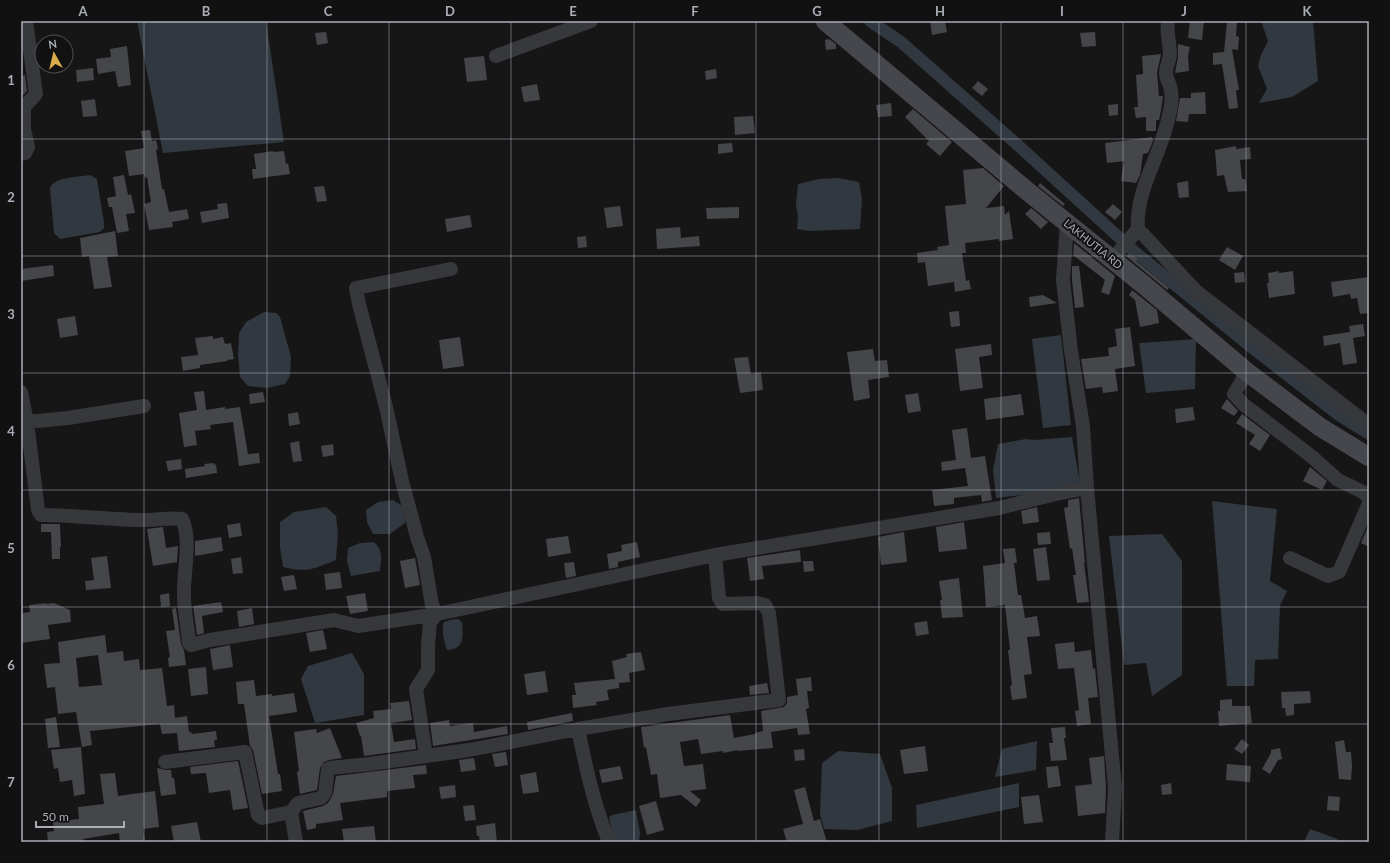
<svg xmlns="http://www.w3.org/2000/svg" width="1390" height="863" font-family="Lato,sans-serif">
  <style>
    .water { fill: #31383f }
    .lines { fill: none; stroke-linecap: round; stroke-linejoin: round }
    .canal { stroke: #31383f; stroke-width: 12 }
    .building { fill: #45464a; fill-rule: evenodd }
    .street { stroke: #37383c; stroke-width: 14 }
    .secondary { stroke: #46474c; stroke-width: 19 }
    .grid { fill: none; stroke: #aaadb6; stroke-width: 1; stroke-opacity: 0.55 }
    .labels { text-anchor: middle; stroke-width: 4; stroke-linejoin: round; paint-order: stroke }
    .street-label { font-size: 11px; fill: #aaadb6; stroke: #111112 }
    .neatline { fill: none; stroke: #aaadb6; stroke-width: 1.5 }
    .grid-label { font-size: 13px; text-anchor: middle; font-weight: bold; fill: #aaadb6 }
  </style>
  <rect width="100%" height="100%" fill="#161617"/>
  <!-- water -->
  <path class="water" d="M137,21h129l18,121 -121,11z
    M1261,21h52l5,60 -26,16 -33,6 8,-14 -9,-23 3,-11 7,-14z
    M90,175l7,4 7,44v5l-4,4 -40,7 -6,-6 -4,-45c4,-11 29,-11 40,-13z
    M838,178l21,4 3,17 -2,30 -51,2 -12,-2 1,-13 -2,-10 2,-22 21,-5z
    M264,312l12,1 4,4 11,40 -1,19 -5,8 -18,4 -19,-2 -8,-9 -2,-22 1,-22 7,-11z
    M1061,335l10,90 -28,3 -11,-89z
    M1196,339l-1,50 -49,4 -7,-50z
    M1072,437l8,46 -41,10 -43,5 -3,-28 5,-26 28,-5 9,1z
    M393,500l11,7 1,16 -15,11h-17l-6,-12 -1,-12 12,-8z
    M1212,501l65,8 -7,72 17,10 -7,15 -2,53 -23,1 -1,26h-27z
    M326,507l10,9 2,17 -2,27c-23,9 -28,13 -53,7l-3,-20v-25l14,-10z
    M1162,534l20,27v114l-30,21 -6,-33 -22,2 -15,-129z
    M374,542c10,9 7,18 6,29l-29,5 -4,-15 1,-13 12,-5z
    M458,619l4,3c1,14 3,27 -15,28 -3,-9 -6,-20 -3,-28l6,-2z
    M352,653l12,21v41l-49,8 -14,-44 7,-13z
    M1037,741l-1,29 -41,7 7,-28z
    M838,751l42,3 12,34v33l-35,9 -33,-1 -4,-15 2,-51z
    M1019,783v24l-102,21 -1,-23z
    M636,810l4,23 -1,9h-25l-5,-25 3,-2z
    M1310,829l25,9 8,4h-39z"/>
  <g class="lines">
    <!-- canal -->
    <path class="canal" d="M870,21l31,21 120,106 114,104 115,94 90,70 29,18"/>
  </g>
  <!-- building -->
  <path class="building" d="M930,21h15l2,11 -15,3z
    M1190,21h14l-2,19 -14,-2z
    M1227,22h10l-1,14 3,1 -1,13 -6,-1 7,41h-3l2,18 -9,1 -7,-45 -9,1v-12l11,-1z
    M326,32l2,11 -11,2 -2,-12z
    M1095,32l1,14 -14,1 -2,-14z
    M829,39l7,5v5l-10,1 -1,-10z
    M1178,44l12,3 -2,9 1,15 -14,2 3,-16z
    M127,46l4,39 -13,2 -3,-16 -17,3 -2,-15 15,-2 -1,-8z
    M1161,54l-4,19 2,23h4l-2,14 -2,10h-3v11h-10v-14l-10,1 -2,-11h4l-2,-32 7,-1 -1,-18z
    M484,56l3,24 -20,2 -3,-24z
    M93,68l1,12 -17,2 -1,-12z
    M716,69l1,9 -11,2 -1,-9z
    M25,75l2,16 -6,6v-21z
    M978,81l10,8 -6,7 -10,-8z
    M537,84l3,16 -16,2 -3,-15z
    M1205,92l1,22h-17l-1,8 -12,-1 4,-23h11v-5z
    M95,99l2,17 -14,1 -2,-16z
    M891,103l1,13 -14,1 -2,-12z
    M1118,104v11l-9,1 -1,-11z
    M913,109l39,33 -12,14 -14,-12 3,-3 -24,-24z
    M753,116l2,17 -20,2 -1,-18z
    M150,130l2,11 4,-1 2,9 -2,1 6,39h2l5,23 18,-3 2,10 -17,3 1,5 -24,3 -5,-26 7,-2 -4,-25 -2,1 -1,-4 -15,2 -4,-25 19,-3 -3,-17z
    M1152,137l1,4 -5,12 -5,1 -3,21 -4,8 -15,-2 3,-20 -17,2 -2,-20z
    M732,143l1,9 -15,2v-10z
    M1236,146v3l14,-2 1,12 -11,1 2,19h3l2,12 -19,1 -4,-17 -7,1 -2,-26z
    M273,151v1l11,-1 2,13 2,-1 2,11 -37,5 -1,-10h4l-2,-15z
    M983,168l21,18 -18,22 18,-2 1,9 4,-4 4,28 -14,2v-2l-34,4 1,10h-4l4,28 3,-1 2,9 -16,3 -1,-10 -26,4 -3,-24 -7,1 -1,-10 21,-3 -1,-3 12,-2 -4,-39 21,-2 -3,-34z
    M124,175l4,20 3,-1 4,19 -9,1 3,17 -12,2 -5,-26h-3l-2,-9 9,-2 -3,-19z
    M1188,181l1,16 -10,1 -2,-15z
    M1040,183l25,21 -2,2 -25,-20z
    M324,186l3,15 -10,1 -3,-15z
    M227,203l2,15 -27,5 -2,-11 18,-3 -1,-5z
    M1113,204l9,8 -7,8 -10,-8z
    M620,206l3,20 -16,2 -3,-20z
    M739,207v11l-32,1 -1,-11z
    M1031,208l17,14 -7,7 -16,-15z
    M470,215l2,12 -25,5 -2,-13z
    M680,227l1,11 18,-2 1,10 -43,3 -1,-20z
    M115,231l3,25 -11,1 5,30 -18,2 -5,-33 -7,1 -2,-19z
    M586,236l1,11 -9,1 -1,-11z
    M1074,243l41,33 -6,19 -8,-3 4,-12 -32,-25z
    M1227,247l16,9 -8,14 -16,-10z
    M1129,253l9,6 -2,2 33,27 -2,2 -41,-34z
    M53,265l1,11 -33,5v-12z
    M1072,266h7l5,41 -9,1 -3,-28z
    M1279,271v2l14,-2 2,23 -26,4 -2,-15h2l-1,-10z
    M1244,272l1,10 -10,1 -1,-10z
    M1369,277v36l-9,1 -3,-16 -6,1 -1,-5 -17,3 -2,-15z
    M1132,290l25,20 2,13 -19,4 -5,-27 -6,-5z
    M1043,295l14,8 -27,4 -1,-10z
    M959,311l1,15 -9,1 -2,-15z
    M75,316l3,19 -18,3 -3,-19z
    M1363,324l2,12 -12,2 4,25 -14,2 -3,-22 -16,3 -1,-10 27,-4 -1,-6z
    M1130,327l5,39 -20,3 3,22 -15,2 -1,-6 -16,2 -5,-30 28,-3 -1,-8 9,-2 -2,-17z
    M213,336v3l10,-2 2,7 6,-1 3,16 -7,1 1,1 -28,4v3l-17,3 -2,-14 17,-2 -3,-17z
    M460,337l4,29 -21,3 -4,-29z
    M991,344l1,11 -13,2 4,31 -23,3 -5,-42z
    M873,349l2,12 12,-1 2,17 -21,3 2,18 -16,3 -7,-49z
    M748,357l3,17 10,-2 2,18 -23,3 -6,-35z
    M204,391l2,19 19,-3v2l15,-2 8,47 11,-1 1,10 -21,3 -6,-44 -23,3 1,4 -16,2 2,14 -13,2 -5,-34 18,-3 -3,-18z
    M263,392l2,10 -15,2 -1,-10z
    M918,393l3,18 -13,2 -3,-18z
    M1021,394l3,21 -38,5 -2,-21z
    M1227,399l11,12 -4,5 -13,-8z
    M1193,407l2,13 -19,3 -1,-14z
    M298,412l2,12 -11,2 -1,-12z
    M1242,414l28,21 -10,16 -11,-7 6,-9 -19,-12z
    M967,428l4,30 14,-2 7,44 -10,2 -1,-7 -27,3v6l-20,2 -2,-16 36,-4 -3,-18 -23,3 -1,-9 15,-2 -4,-30z
    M299,441l3,20 -9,1 -3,-19z
    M333,444l1,11 -11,2 -2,-11z
    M181,459l1,10 -14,2 -2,-10z
    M214,463v2l2,-1 1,9 -31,5 -1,-9 20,-3 -1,-2z
    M1310,467l17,14 -5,9 -19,-9z
    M1079,498l6,65h-1l5,39 -12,1 -4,-28h3l-4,-27 -2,1 -6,-41 4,-1v-7z
    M1037,507l2,15 -16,2 -2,-13z
    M964,522l3,27 -28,3 -3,-25z
    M240,523l2,13 -13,2 -2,-13z
    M41,524h19l1,23h-1v12h-8l-1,-27h-10z
    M1369,524v23l-8,-4z
    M163,527l3,21 12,-2 -1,16 -24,4 -6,-37z
    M904,532l3,30 -26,3 -3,-28z
    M1050,532l1,12 -13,1 -1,-12z
    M568,536l3,17 -23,4 -2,-18z
    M221,537l2,14 -28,5v-15z
    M637,542l3,15 -22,5v5l-9,2 -2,-15 15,-3 -1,-6z
    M1046,547l4,33 -13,1 -4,-32z
    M1015,548l2,15h-3l4,32h3l4,23 12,-2 3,20 -13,1 5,37 -8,1 3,23 -15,2 -2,-14 2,-1 -4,-35h2l-5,-45 -19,2 -3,-41 22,-3 -2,-14z
    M800,550l1,12 -39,4 2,13 -14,2 -3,-23z
    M107,556l4,32 -25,2 -1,-9 9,-1 -3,-22z
    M241,557l2,16 -10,1 -2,-15z
    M415,558l5,27 -15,3 -5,-27z
    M803,561h10l1,10 -10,1z
    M574,562l2,14 -10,2 -2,-15z
    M340,572l2,16 -16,2 -2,-16z
    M294,575l3,14 -13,2 -3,-14z
    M959,578l4,39 -21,1 -2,-18h2l-3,-19z
    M169,593l1,13 -9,1 -1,-12z
    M365,593l3,18 -18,3 -4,-18z
    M221,602l2,10 -21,4 2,17 -7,2 -4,-29z
    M46,603v1l8,-1 16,7 1,12 -23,3 2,14 -29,4v-30l9,-1 -1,-7z
    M176,608l5,36 3,6 2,15 -17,2 -1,-9 2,-1 -4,-26 9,-1 -3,-21z
    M252,608l2,16 -15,3 -2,-16z
    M927,621l2,13 -13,2 -2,-13z
    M323,630l4,19 -17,3 -4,-19z
    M105,635l2,18 16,-2 1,10 15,-2 1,11 22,-2 5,38 7,-1 1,13 12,-2 2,16h2l1,2 24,-3 1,9h-3l1,7 -36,4 -2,-18 -15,1 -2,-10 -70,7 2,14 -10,2 -6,-35 -18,2 -3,-27 -8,1 -3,-24 16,-1 -2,-21zM98,655l4,30 -23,2 -3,-29z
    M1074,642l1,10 16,-2 2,19 2,-1 3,29 -10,1 3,26 -14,2 -2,-15 4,-1 -5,-42 -16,1 -3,-25z
    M230,645l3,22 -20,3 -3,-21z
    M641,652l4,18 -16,3 1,9 -11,1v5l-12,2 2,10 -13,2 1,3 -24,3 -1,-13h4l-2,-12 41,-4 -3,-18 15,-4 -1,-3z
    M206,667l2,27 -17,2 -3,-27z
    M545,671l3,21 -21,3 -3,-21z
    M811,677l1,14h-5l2,17 -3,1 4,25 -12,1 -1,-7 -26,4 2,16 -35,3v-1l-15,3v-2l-22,3 -3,-15 -18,3 4,24 19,-2 3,25 -16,2 11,9 -5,7 -15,-12 -21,3 -3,-24 -6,1 -5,-28 -2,1 -3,-21 89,-12 4,23 21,-4v-1l8,-2 -2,-20 23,-4 3,-4v-6l11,-2 -2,-16z
    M254,680l2,16 16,-2v2l22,-3 3,19 -28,4 9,58h2l2,17 -20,3 -9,-44 -3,-4 -6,-42h-6l-2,-22z
    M767,683l2,10 -19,2 -1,-9z
    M1310,691l1,12 -17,1v11l-8,1 -1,-8h-3l-1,-16z
    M1232,699v7h18l2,17 -33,3 -1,-15h2v-11z
    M409,701l3,19 -21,3 3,19 21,-3 1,10 -52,7 -3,-20h-1l-4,-13 18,-5 -1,-7 18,-2 -1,-6z
    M572,713l1,8 -45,9 -1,-8z
    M56,717l4,30 -12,1 -3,-29z
    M449,720l1,6 23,-3 1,9 33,-6 1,8 -75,12 -3,-23z
    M1065,727l1,11h-2l3,22 -16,1 -2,-18h4l-2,-15z
    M330,728l12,30 -13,2 -5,2 -4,6 -3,22 -17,4 -3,-22 2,-1 -5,-39 22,-3 1,4z
    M1242,739l7,6 -7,9 -8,-5z
    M1344,740l2,12h5l1,14 -1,14 -12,-1 -4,-37z
    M925,746l3,25 -24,3 -4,-24z
    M81,747l4,47 -11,2 -2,-16 -12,2 -2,-14 -4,1 -3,-19z
    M1280,748l2,11 -4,1 -8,14 -8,-5 9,-16v-3z
    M804,749l1,11 -10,1 -1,-11z
    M506,752l2,13 -13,2 -3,-13z
    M1104,756l2,32 -1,25 -27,3 -3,-30 17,-2 -3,-26z
    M474,758l2,12 -15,2 -2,-12z
    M238,761l10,47 -15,2 -3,-20 -21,3 -3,-20 -15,1 -1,-7z
    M1227,764l24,2 -1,16 -24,-2z
    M426,765l1,9 -14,1 2,13 -28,3v6l-47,6 3,17 -27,4v4l-9,2 -4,-19 20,-5 5,-3 5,-9 3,-18z
    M620,766l3,13 -21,4 -3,-13z
    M1058,766l3,20 -13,2 -2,-21z
    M157,768l9,2h5l1,8h2l2,16 -15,2z
    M536,772l3,20 -16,2 -3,-19z
    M115,773l3,23 37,-5 4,36 -16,2 2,13h-25l-1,-9 -36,6 1,2 -36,1 -1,-10 7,-1 -1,-9 26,-3 -1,-12 26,-3 -4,-30z
    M1171,783l1,11 -10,1 -1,-10z
    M455,785l1,12 -15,2 -2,-12z
    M805,787l9,34 6,-2 7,23h-40l-4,-13 20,-5 -9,-34z
    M1039,795l4,27 -19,2 -3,-27z
    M1328,796l12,1 -1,14 -12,-1z
    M656,801l8,29 -17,5 -8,-29z
    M474,805l2,15 -11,1 -2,-15z
    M197,822l4,20h-27l-3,-16z
    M495,823l2,19h-17l-1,-6h-2l-1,-10z
    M374,826l2,16h-32l-2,-13z"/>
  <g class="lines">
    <!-- street -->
    <path class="street" d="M1168,21c-2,11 2,22 2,34 -1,6 -4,12 -4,18 0,5 4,11 5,17 1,7 0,18 -2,25 -7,39 -34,74 -31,114l58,62 173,134
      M496,56l95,-35
      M21,154l4,-1 3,-6 -4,-18v-22l12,-13 -10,-73
      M1067,223l-4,57 8,71 12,75 4,62
      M1112,260l26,-31
      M1247,372l-13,22 9,10 68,52 27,24 25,12 6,6
      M21,392l6,30 11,88 3,5c35,0 69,5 104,5 13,0 24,-3 37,-1 10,21 1,54 2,77 0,16 4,31 5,47l2,2 19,-5 124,-20 24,6 79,-12 -5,-9 -8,-48 -7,-20 -15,-56 -16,-74 -27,-103 -3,-16 95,-19
      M27,422l41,-4 76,-12
      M1290,558l38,18 11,-4 30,-69
      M578,729l-109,21 -43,6 -10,-67 12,-19v-25l2,-23 7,-8 278,-59
      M165,762l80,-10 13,63 4,3 29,-6 7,-9 23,-5 4,-5 3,-24 2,-1 40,-4 56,-8
      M291,812l5,30
      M609,842c-15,-37 -23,-74 -31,-113l90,-15 111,-14 -10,-87 -4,-8 -8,-2 -34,1 -4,-6 -4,-43 284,-47 57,-14 31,-6 28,300 -3,54"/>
    <!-- secondary -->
    <path class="secondary" d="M825,21l201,169 118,95 103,87 73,55 49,30"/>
  </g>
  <!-- grid -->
  <path class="grid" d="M144,21v821M267,21v821M389,21v821M511,21v821M634,21v821M756,21v821M879,21v821M1001,21v821M1123,21v821M1246,21v821M21,139h1348M21,256h1348M21,373h1348M21,490h1348M21,607h1348M21,724h1348"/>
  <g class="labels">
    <!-- street labels -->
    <g class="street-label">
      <text transform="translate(1093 244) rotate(39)" y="4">LAKHUTIA RD</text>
    </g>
  </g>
  <!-- border -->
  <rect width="1390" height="863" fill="none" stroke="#111112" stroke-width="44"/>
  <!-- north arrow -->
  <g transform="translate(54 54) rotate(352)"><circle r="19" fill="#111112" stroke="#4e4f54"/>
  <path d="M0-3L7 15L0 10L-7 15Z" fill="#daab4b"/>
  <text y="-6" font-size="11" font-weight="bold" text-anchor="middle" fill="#aaadb6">N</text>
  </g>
  <!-- scale -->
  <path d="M36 821v6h88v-6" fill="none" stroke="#aaadb6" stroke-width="2"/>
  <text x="42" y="821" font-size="12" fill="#aaadb6" stroke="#111112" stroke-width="3" paint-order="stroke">50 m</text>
  <rect x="22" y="22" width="1346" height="819" class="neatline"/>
  <g class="grid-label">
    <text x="83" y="16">A</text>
    <text x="206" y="16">B</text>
    <text x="328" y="16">C</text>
    <text x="450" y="16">D</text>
    <text x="573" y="16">E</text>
    <text x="695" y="16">F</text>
    <text x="817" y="16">G</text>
    <text x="940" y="16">H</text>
    <text x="1062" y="16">I</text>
    <text x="1184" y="16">J</text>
    <text x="1307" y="16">K</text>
    <text x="11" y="85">1</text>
    <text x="11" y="202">2</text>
    <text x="11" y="319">3</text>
    <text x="11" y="436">4</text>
    <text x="11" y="553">5</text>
    <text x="11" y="670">6</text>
    <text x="11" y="787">7</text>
  </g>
</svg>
